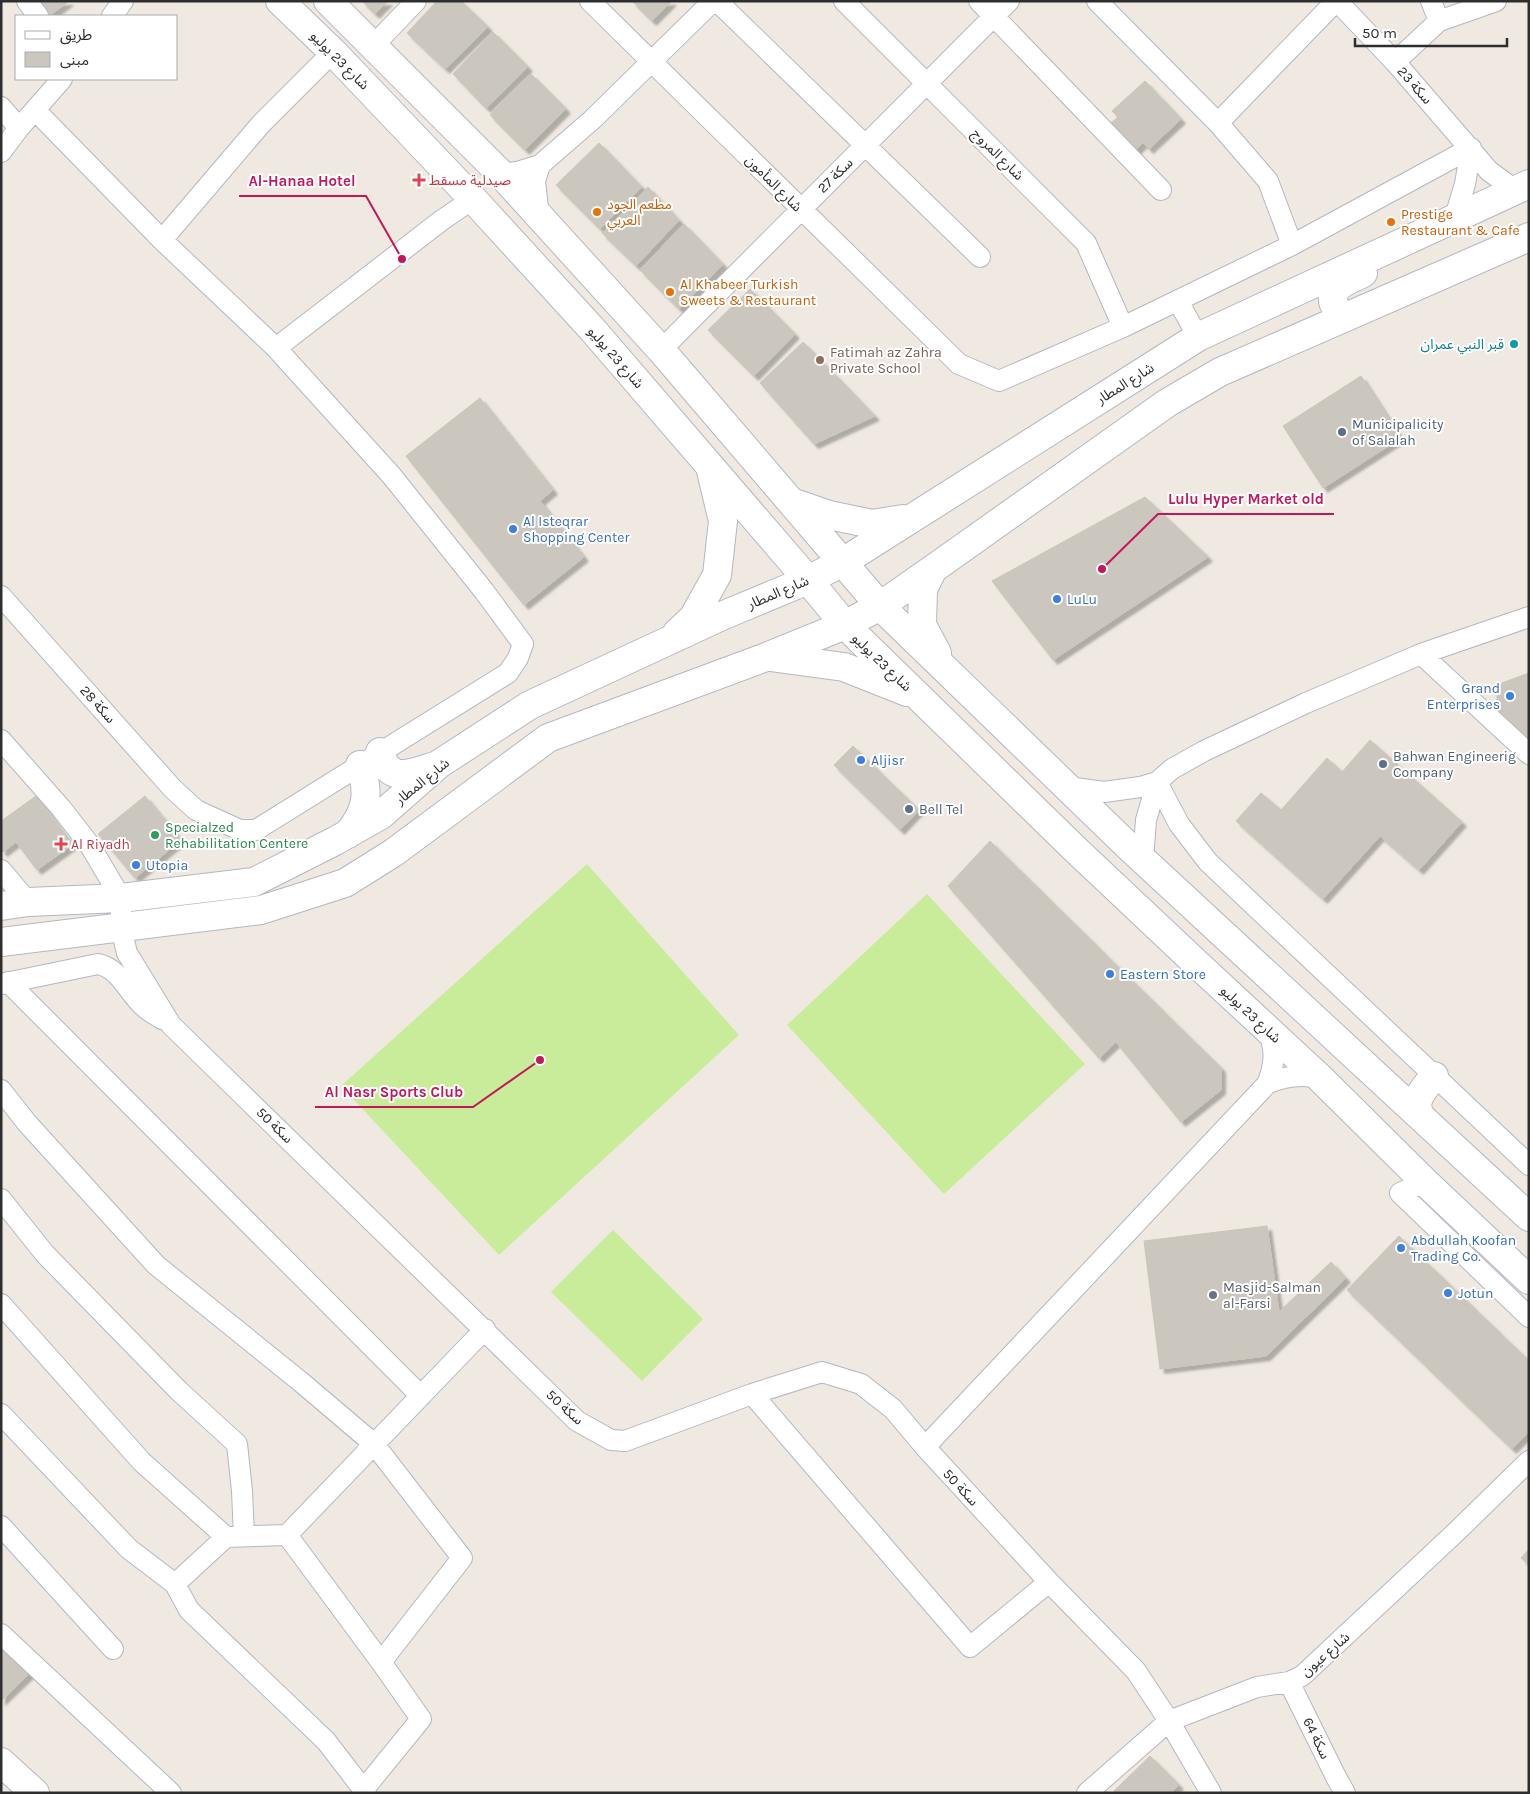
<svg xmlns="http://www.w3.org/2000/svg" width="1530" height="1794" font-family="Karla,'Noto Sans Arabic',sans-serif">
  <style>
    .pitch { fill: #c9ec9a }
    .building { fill: #cbc7bf; stroke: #cbc5ba; filter: url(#shadow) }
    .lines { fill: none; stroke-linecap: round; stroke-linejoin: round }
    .street-casing { stroke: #b4b7c1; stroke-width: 22 }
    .secondary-casing { stroke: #b4b7c1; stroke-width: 30 }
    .street { stroke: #fff; stroke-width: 20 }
    .secondary { stroke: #fff; stroke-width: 28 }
    .health-dot { fill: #e0444e; stroke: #fff; stroke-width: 2 }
    .food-dot { fill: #e8710a; stroke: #fff; stroke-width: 2 }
    .culture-dot { fill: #0f9aa8; stroke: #fff; stroke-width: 2 }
    .education-dot { fill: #8d6e63; stroke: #fff; stroke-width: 2 }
    .service-dot { fill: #5c6f8a; stroke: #fff; stroke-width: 2 }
    .shop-dot { fill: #3f7fe0; stroke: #fff; stroke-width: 2 }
    .leisure-dot { fill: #2e9e5b; stroke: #fff; stroke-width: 2 }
    .worship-dot { fill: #6b7280; stroke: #fff; stroke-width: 2 }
    .labels { text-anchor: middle; stroke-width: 4; stroke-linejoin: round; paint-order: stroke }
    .street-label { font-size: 14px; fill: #2e2e2e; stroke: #fff }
    .health-label { font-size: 14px; fill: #be3a42; stroke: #fff; text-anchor: start }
    .food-label { font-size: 14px; fill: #c56008; stroke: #fff; text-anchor: start }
    .culture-label { font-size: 14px; fill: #0d838f; stroke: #fff; text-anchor: end }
    .education-label { font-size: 14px; fill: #785e54; stroke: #fff; text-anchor: start }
    .service-label { font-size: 14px; fill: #4e5e75; stroke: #fff; text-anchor: start }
    .shop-label { font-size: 14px; fill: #366cbe; stroke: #fff; text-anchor: start }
    .leisure-label { font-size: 14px; fill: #27864d; stroke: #fff; text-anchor: start }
    .worship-label { font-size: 14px; fill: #5b616d; stroke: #fff; text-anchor: start }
    .leader { fill: none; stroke: #c2185b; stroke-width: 2 }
    .callout-dot { fill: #c2185b; stroke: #fff; stroke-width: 2 }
    .callout-label { font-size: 15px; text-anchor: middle; font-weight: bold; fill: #c2185b; stroke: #fff; stroke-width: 4; stroke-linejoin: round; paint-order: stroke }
  </style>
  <defs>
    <filter id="shadow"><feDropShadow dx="4.5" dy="4.5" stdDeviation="1" flood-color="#0004"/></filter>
  </defs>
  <rect width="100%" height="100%" fill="#efe9e1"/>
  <!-- pitch -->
  <path class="pitch" d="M587,864l152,171 -240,220 -158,-169z
    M927,894l158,170 -141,130 -157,-169z
    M613,1230l90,89 -61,62 -91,-89z"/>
  <!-- building -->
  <path class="building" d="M34,1h35l-20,15h-4z
    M362,1h26l-13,13z
    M437,1h24l27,26 -43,42 -38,-36z
    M632,1h40l-20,20z
    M493,32l35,35 -42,41 -33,-34z
    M531,74l35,35 -41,41 -35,-35z
    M1145,81l36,38 -32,30 -6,-6 -8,8 -25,-27 8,-7 -6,-6z
    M599,143l43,44 -42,42 -44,-44z
    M648,187l31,33 -43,46 -34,-33z
    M684,224l39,40 -44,45 -39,-39z
    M750,289l45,45 -41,42 -46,-46z
    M803,342l72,74 -61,28 -54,-61z
    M1361,376l40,62 -78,50 -40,-62z
    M480,398l73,92 -13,11 44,56 -60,48 -118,-149z
    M1145,497l63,60 -155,103 -61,-79z
    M1529,673v68l-29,-25 -3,-10v-10l5,-13z
    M1370,740l92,82 -43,48 -39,-34 -57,63 -87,-78 25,-28 20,17 46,-52 15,14z
    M853,746l66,64 -19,20 -66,-65z
    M36,796l36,49 -35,25 -21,-28 -13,10 -2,-2v-29z
    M145,796l36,44 -46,38 -37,-44z
    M990,841l231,227v22l-40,32 -65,-80 -17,16 -151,-172z
    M1267,1226l12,86 52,-50 15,16 -80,78 -106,13 -16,-128z
    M1399,1236l130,125v71l-17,17 -165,-159z
    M1529,1549v16l-8,-7z
    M1,1643l29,30 -29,28z
    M1150,1756l29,29 -8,8h-56l-1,-2z"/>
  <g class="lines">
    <!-- street casing -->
    <g class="street-casing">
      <path id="street" d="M27,1l11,15
        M590,1l369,363 40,17 124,-54 169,-82 179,-97
        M717,1l263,256
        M844,1l242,242 37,84
        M979,1l182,189
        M1097,1l121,122 50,58 24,64
        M1337,1l58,61 94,109 26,19
        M1431,1l8,20
        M112,16l11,-15
        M374,45l42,-44
        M1395,62l44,-41 57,-20
        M1,107l18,21
        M1218,123l118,-122
        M1,152l18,-24 43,-49
        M501,174l16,-2 23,-7 53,-46 120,-118
        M539,217l-4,-36 5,-16
        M1455,217l10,-33 6,-36
        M162,240l99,-116 72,-72
        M1178,301l20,36
        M276,348l166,-128 31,-21
        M661,350l348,-349
        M1,596l172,193 23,21 44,20h16l252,-157 10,-15 5,-14 -39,-53 -93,-116 -115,-127 -114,-108 -127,-130
        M1421,654l108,100
        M1,740l60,68 28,36 32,54v30l6,25 44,72 406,396 34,19 14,1 127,-47 70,-22 39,12 32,25 32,38 124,135 87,89 33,50 42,72
        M1157,782l22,42 29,38 321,303
        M1068,787l36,5 36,-5 17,-5 15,-13 32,-18 102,-48 115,-49 108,-37
        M1143,860l3,-40 11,-38
        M1,870l27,32
        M8,982l413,414
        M1,984l97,-20c21,4 30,28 45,42 5,5 13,9 19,13
        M1267,1084c17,-8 34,-10 53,-6
        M1,1090l26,33 129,142 145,117 73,62 88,114 -81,104
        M1425,1182l-25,11 129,124
        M1,1199l44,55 134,137 58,53 5,47 2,45
        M1,1304l141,158 84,75
        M752,1394l218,253 79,-65
        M1,1414l128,135 46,35 14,26 137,131 40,52
        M925,1447l342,-363c8,-19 9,-34 1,-54
        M1,1526l112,123
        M287,1535l94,127 40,57 -57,70
        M175,1584l51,-47 61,-2 198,-206
        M1,1634l170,159
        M1289,1682l47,95 9,16
        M1087,1793l82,-72 88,-34 32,-5 13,-6 153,-143 74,-72"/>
    </g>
    <!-- secondary casing -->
    <g class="secondary-casing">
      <path id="secondary" d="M280,1l53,51 140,147 119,130 216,251 37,45 231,225 120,113 124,115 105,104 104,98
        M328,1l173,173 160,176 219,256 249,241 400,370
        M1346,317c-11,-6 -19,-19 -8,-30 6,-6 18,-10 25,-14
        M794,503l35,12 43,9 31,-5
        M933,569l-10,20 -1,36 15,28
        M677,633l16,-15 24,-43 6,-54 -12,-50
        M770,657l74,10 63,25
        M380,752c8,33 32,21 55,14
        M348,834c19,-23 22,-41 12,-69
        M1,906l27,-4 93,-4 133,-16 81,-41 46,-26 58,-51 91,-59 194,-90 84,-35 35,-18 355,-225 331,-153
        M1,942l260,-32 84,-27 48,-30 155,-115 218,-81 79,-32 35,-19 53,-37 234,-166 53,-31 309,-135
        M1420,1115c-9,-15 6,-28 14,-39
        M1,1762l34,31"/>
    </g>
    <!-- street -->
    <use href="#street" class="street"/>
    <!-- secondary -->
    <use href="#secondary" class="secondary"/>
  </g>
  <!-- markers -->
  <g class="health-dot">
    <path d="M416.5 172.5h5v5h5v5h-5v5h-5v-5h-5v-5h5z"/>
    <path d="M58.5 836.5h5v5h5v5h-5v5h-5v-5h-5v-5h5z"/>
  </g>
  <g class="food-dot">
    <circle cx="597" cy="212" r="5"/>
    <circle cx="1391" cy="222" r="5"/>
    <circle cx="670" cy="292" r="5"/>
  </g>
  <circle class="culture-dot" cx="1514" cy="344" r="5"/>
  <circle class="education-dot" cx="820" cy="360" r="5"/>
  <g class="service-dot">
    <circle cx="1342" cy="432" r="5"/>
    <circle cx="1383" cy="764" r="5"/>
    <circle cx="909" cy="809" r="5"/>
  </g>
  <g class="shop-dot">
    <circle cx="513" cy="529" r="5"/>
    <circle cx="1057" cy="599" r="5"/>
    <circle cx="1510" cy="696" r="5"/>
    <circle cx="861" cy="760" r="5"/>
    <circle cx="136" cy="865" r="5"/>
    <circle cx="1110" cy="974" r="5"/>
    <circle cx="1401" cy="1248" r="5"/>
    <circle cx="1448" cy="1293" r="5"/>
  </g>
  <circle class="leisure-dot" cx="155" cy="835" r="5"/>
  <circle class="worship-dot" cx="1213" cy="1295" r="5"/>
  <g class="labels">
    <!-- street labels -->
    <g class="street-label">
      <text transform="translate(340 60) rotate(45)" y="5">شارع 23 يوليو</text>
      <text transform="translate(1415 85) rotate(49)" y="5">23 سكة</text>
      <text transform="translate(998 154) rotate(45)" y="5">شارع المروج</text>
      <text transform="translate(835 175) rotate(-45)" y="5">سكة 27</text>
      <text transform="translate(774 183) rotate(45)" y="5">شارع المأمون</text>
      <text transform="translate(616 357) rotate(49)" y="5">شارع 23 يوليو</text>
      <text transform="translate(1125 383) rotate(-32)" y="5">شارع المطار</text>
      <text transform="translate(778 592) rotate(-23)" y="5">شارع المطار</text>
      <text transform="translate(882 662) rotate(44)" y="5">شارع 23 يوليو</text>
      <text transform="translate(98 704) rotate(48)" y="5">سكة 28</text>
      <text transform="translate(422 781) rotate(-39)" y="5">شارع المطار</text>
      <text transform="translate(1251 1014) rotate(43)" y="5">شارع 23 يوليو</text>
      <text transform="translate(275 1125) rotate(44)" y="5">سكة 50</text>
      <text transform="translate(565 1407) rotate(42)" y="5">سكة 50</text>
      <text transform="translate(961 1487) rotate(47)" y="5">سكة 50</text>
      <text transform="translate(1325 1654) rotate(-41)" y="5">شارع عيون</text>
      <text transform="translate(1317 1738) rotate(64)" y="5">سكة 64</text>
    </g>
    <!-- health labels -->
    <g class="health-label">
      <text x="429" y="185">صيدلية مسقط</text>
      <text x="71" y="849">Al Riyadh</text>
    </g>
    <!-- food labels -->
    <g class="food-label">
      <text x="607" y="209">مطعم الجود<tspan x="607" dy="16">العربي</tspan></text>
      <text x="1401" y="219">Prestige<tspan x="1401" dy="16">Restaurant &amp; Cafe</tspan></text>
      <text x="680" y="289">Al Khabeer Turkish<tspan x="680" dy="16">Sweets &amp; Restaurant</tspan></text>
    </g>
    <!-- culture labels -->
    <g class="culture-label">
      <text x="1504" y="349">قبر النبي عمران</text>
    </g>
    <!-- education labels -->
    <g class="education-label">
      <text x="830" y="357">Fatimah az Zahra<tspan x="830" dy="16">Private School</tspan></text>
    </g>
    <!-- service labels -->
    <g class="service-label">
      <text x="1352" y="429">Municipalicity<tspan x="1352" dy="16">of Salalah</tspan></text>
      <text x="1393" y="761">Bahwan Engineerig<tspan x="1393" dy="16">Company</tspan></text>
      <text x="919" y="814">Bell Tel</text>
    </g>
    <!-- shop labels -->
    <g class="shop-label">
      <text x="523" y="526">Al Isteqrar<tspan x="523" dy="16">Shopping Center</tspan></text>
      <text x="1067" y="604">LuLu</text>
      <text x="1500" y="693" text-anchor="end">Grand<tspan x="1500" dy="16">Enterprises</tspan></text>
      <text x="871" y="765">Aljisr</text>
      <text x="146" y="870">Utopia</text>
      <text x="1120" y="979">Eastern Store</text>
      <text x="1411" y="1245">Abdullah Koofan<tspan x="1411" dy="16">Trading Co.</tspan></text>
      <text x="1458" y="1298">Jotun</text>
    </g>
    <!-- leisure labels -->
    <g class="leisure-label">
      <text x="165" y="832">Specialzed<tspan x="165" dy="16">Rehabilitation Centere</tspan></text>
    </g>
    <!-- worship labels -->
    <g class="worship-label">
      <text x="1223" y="1292">Masjid-Salman<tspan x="1223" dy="16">al-Farsi</tspan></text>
    </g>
  </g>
  <!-- callouts -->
  <path class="leader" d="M402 259L366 196H239M1102 569L1158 514H1334M540 1060L473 1107H315"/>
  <g class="callout-dot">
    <circle cx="402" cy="259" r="5"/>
    <circle cx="1102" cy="569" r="5"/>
    <circle cx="540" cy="1060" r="5"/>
  </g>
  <g class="callout-label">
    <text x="302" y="186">Al-Hanaa Hotel</text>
    <text x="1246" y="504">Lulu Hyper Market old</text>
    <text x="394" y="1097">Al Nasr Sports Club</text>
  </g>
  <!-- border -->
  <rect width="1530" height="1794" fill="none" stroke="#2e2e2e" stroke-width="5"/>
  <!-- legend -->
  <rect x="15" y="15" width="162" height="65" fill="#ffffff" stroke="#ababab"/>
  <rect x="25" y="31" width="25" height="8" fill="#ffffff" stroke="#ababab"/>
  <text x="60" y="40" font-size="15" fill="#2e2e2e">طريق</text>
  <rect x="25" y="52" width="25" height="15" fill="#cbc7bf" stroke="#ababab"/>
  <text x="60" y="65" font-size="15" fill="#2e2e2e">مبنى</text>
  <!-- scale -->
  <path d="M1355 38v8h152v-8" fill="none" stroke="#2e2e2e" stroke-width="2.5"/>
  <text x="1362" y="38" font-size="15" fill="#2e2e2e" stroke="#ffffff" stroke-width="4" paint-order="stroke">50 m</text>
</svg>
